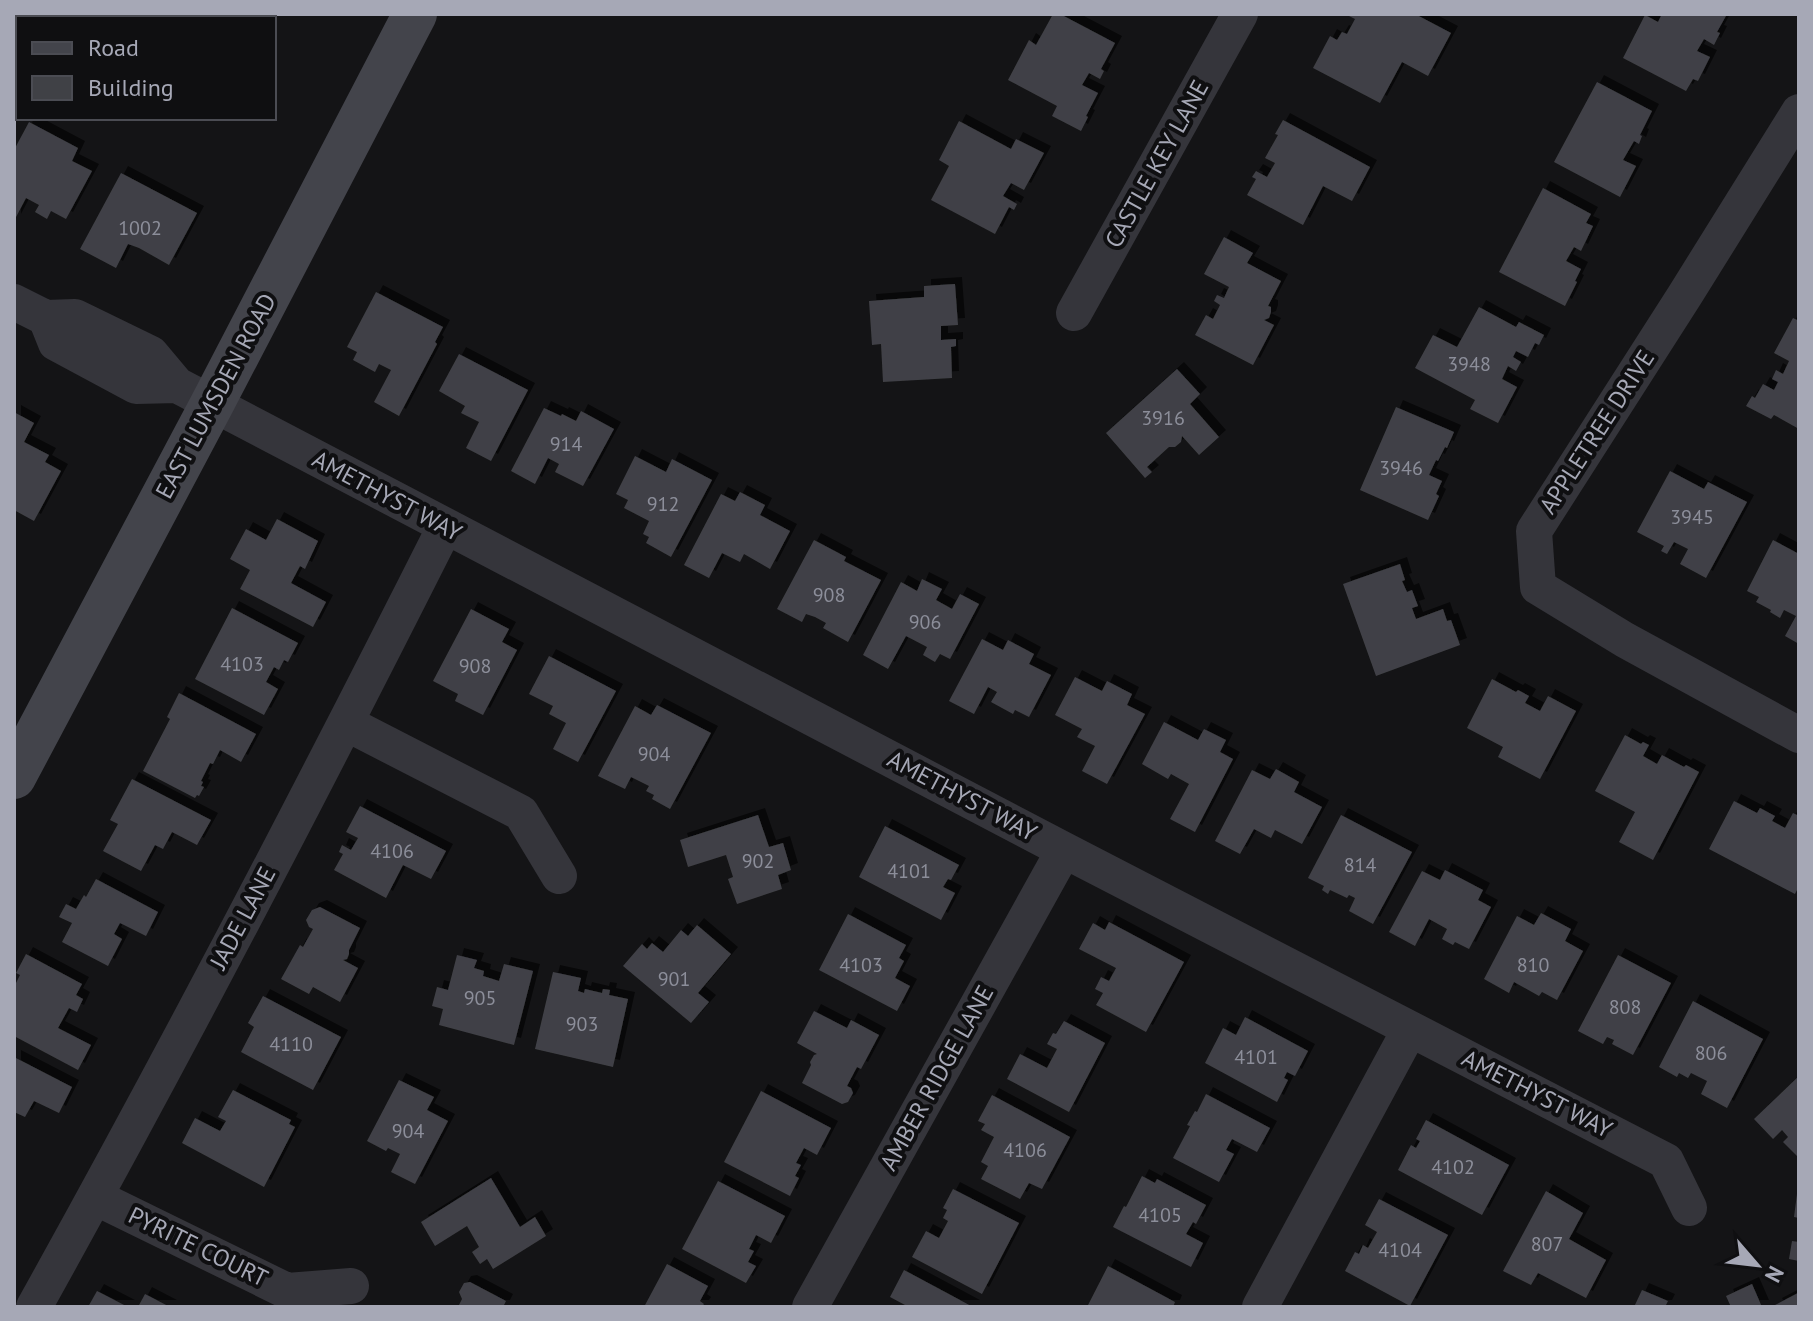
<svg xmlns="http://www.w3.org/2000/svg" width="1813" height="1321" font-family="'PT Sans',sans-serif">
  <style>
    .building { fill: #404146; filter: url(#shadow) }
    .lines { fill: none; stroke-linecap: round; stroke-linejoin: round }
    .street { stroke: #35353b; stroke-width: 36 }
    .secondary { stroke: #43444b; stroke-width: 44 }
    .labels { text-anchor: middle; stroke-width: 8; stroke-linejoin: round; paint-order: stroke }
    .number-label { font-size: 20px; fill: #8c8e9a }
    .street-label { font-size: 24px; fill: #a6a8b6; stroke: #0f0f11 }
  </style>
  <defs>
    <filter id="shadow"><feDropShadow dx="7" dy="-7" stdDeviation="0" flood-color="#0009"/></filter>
  </defs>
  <rect width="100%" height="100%" fill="#141416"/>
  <!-- building -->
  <path class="building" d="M1053,14h7l55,29 -14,26 3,2 -4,8 -11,-6 -7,12 16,8 -12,23 2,1 -7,14 -29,-15 5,-10 -49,-26 21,-40 7,5z
    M1345,14h70l36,19 -23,43 -26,-14 -22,41 -67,-35 17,-32 7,4 5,-8 5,2 8,-15z
    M1662,14h65l-10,18 3,1 -6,12 -10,-6 -7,12 13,6 -12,24 -5,-2 -7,12 -63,-33 22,-43 13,7z
    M1597,82l55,29 -12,24 2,1 -3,8 -5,-3 -11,19 13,6 -16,31 -66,-35z
    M1283,120l87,47 -18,34 -29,-15 -20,39 -56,-30 9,-16 -4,-2 4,-6 11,6 8,-14 -10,-5 13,-23 -3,-1z
    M959,121l52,28 5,-10 28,14 -20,37 -13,-7 -8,13 14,8 -3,6 -5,-3 -14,27 -64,-34 18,-34 -10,-6z
    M29,122l49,26 -6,13 20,10 -26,48 -15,-8 -4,8 -12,-7 4,-7 -13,-7 -12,23v-71z
    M121,173l76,40 -28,52 -30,-17 -11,-4 -12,24 -36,-19z
    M1543,188l48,26 -5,9 7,3 -12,25 -7,-4 -8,14 15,8 -6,12 2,1 -12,24 -66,-34z
    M1224,237l29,16 -6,10 34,18 -13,25 3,1v5l-2,6 -5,2 10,5 -21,40 -58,-30 11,-20 7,4 7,-14 -6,-4 3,-6 7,3 5,-11 -25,-13z
    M955,284l3,41 -17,1v14l15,-1v7l-5,1 1,31 -69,4 -2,-38 -9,1 -3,-44 55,-4v-11z
    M376,292l67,35 -8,15 2,2 -38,72 -25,-14 17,-32 -12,-6 -4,8 -22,-12 4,-8 -10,-5z
    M1479,307l37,20 3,-5 25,13 -5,10 -4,-2 -7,14 -12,-6 -3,6 8,5 -5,9 -8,-5 -6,13 15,8 -19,36 -28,-14 5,-9 -60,-32 18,-33 24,12z
    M1793,318l6,3v108l-25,-14 -3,4 -25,-13 6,-10 3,2 8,-14 11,6 4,-8 -6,-3 4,-9 7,4 6,-13 -15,-8z
    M459,354l69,36 -37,71 -25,-13 13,-26 -18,-9 4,-7 -26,-15z
    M1177,369l23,25 -10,10 29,33 -20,18 -17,-19 -1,6 -6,5h-6l-22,20 5,5 -7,6 -39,-45z
    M1396,407l58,25 -7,16 -2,-1 -7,14 -2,-1 -7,15 13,6 -6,13 3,2 -11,24 -68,-30z
    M544,408l17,8 1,-2 14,7 5,-10 33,18 -31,57 -28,-14 4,-8 -11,-6 -13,26 -24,-13z
    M14,412l20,11 -10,19 25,13 -4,7 16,9 -27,50 -20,-11z
    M635,456l31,16 6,-13 40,21 -41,77 -25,-14 3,-6 -6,-3 6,-13 -25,-13 4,-8 -12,-6z
    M1670,471l34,18 4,-7 39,20 -41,76 -26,-14 8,-15 -14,-7 -7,12 -6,-3 3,-5 -27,-14z
    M740,492l25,13 -5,10 30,16 -20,38 -26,-15 -4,8 -18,-9 -13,25 -25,-13 37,-71 14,7z
    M277,519l41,22 -13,28 -5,-3 -9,17 35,19 -13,25 -73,-38 10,-19 -20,-11 16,-30 20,11z
    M814,540l32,17 -2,4 37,19 -33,62 -25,-14 3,-5 -11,-6 -9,-3 -4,8 -25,-13z
    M1773,540l26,14v90l-14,-8 11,-20 -12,-6 -4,8 -10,-6 1,-2 -15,-8 3,-5 -12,-6z
    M1400,564l5,16 -3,1 5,11 5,-2 6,16 -6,2 4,11 27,-10 4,12 4,-1 9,25 -84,31 -33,-92z
    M922,579l20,10 -6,11 16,9 8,-15 19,10 -29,55 -10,-5 -5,8 -12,-7 4,-8 -21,-11 -18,33 -25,-14 38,-73 16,9z
    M232,608l66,35 -10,19 -4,-2 -5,10 -5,-3 -8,15 12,7 -14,26 -69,-36z
    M471,609l38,20 -7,13 15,8 -34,65 -28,-14 3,-7 -25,-13z
    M982,639l21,11 5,-10 26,14 -5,10 22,11 -22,42 -14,-7 -2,4 -22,-12 6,-10 -9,-5 -14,27 -25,-13z
    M549,656l67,35 -38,71 -25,-13 13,-26 -17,-9 4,-8 -24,-12z
    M1075,677l27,14 5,-10 25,13 -5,11 18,9 -38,70 -25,-13 13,-25 -18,-9 5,-8 -27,-14z
    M1492,679l24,13 2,-2 11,6 -4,7 15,8 8,-15 28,15 -36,68 -42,-22 5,-10 -36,-19z
    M179,693l77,41 -15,28 -21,-12 -7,14 -3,-1 -9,18 2,1 -2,4 3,1 -5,9 -2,-1 -2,3 -52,-27 27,-52 -3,-2z
    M657,705l54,28 -41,76 -18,-10 2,-4 -8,-4 3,-5 -18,-9 -6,12 -27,-13 37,-70 16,9z
    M1164,722l34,18 6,-11 22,11 -6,12 13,7 -38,73 -25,-13 19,-35 -18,-10 -3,5 -26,-15z
    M1625,735l16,9 2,-2 6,3 -6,11 14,8 5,-9 22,12 2,-2 13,7 -46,88 -34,-18 16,-30 -40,-21z
    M1276,769l23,13 -5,10 28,15 -20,37 -27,-14 -4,8 -17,-9 -14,25 -25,-13 37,-71 18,9z
    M132,779l79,41 -14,25 -25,-13 -9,17 -8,-4 -14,26 -38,-20 15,-27 -8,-4z
    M1734,801l23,12 3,-5 15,8 -3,5 13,7 8,-15 6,3v70l-4,8 -86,-45z
    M360,806l86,45 -15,28 -28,-14 -17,33 -52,-28 9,-16 -4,-2 3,-7 9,5 7,-12 -12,-6z
    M758,815l11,32 14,-4 8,27 -13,5 4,14 -45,15 -9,-25 5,-2 -7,-22 -38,12 -8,-27z
    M1341,815l71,37 -39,72 -24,-13 6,-13 -6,-3 -2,3 -17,-8 -2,4 -6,-4 2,-4 -16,-8z
    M885,826l74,39 -8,15 -3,-1 -5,8 12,6 -14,27 -82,-43z
    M1445,870l38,20 -5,10 13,7 -22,42 -14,-7 -2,3 -11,-6 5,-10 -18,-10 -14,27 -26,-14 33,-61 18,9z
    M96,879l62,33 -12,24 -26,-13 -6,11 8,5 -14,27 -46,-24 10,-19 -13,-6 7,-13 10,5 8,-14 2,2z
    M320,907l40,21 -11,22v4l-2,5 -4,1 15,8 -18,34 -27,-15 -4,7 -28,-15 19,-34 3,2 10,-18 -4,-2 -3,-7 6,-10z
    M1541,913l30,16 -6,12 18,10 -26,49 -15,-8 -3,4 -25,-14 -5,11 -25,-14 33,-63 17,9z
    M848,914l58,31 -7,13 5,3 -9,17 15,8 -13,25 -78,-41z
    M1109,922l75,40 -38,70 -50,-27 7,-12 -8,-4 6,-12 8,4 7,-13 -37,-19 14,-26 12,7z
    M697,925l34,29 -33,39 11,9 -18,21 -68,-57 19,-22 5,5 5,-6 11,9 18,-22 7,6z
    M26,954l56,30 -6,11 7,4 -6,13 -8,-4 -11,20 33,17 -13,25 -64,-34v-49l6,-12 -4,-2z
    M457,955l20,5 -3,8 10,3 -1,5 16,5 5,-17 29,7 -19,74 -75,-20 4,-16 -11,-3 5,-19 11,3z
    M1618,955l53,28 -38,72 -21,-11 2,-4 -7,-3 -4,7 -25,-13z
    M553,972l28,6 -3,13 6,2 1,-4 17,4 1,-4 7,1 -1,5 19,4 -15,68 -78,-18z
    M263,996l78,41 -28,53 -72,-38 13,-25 -6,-4z
    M1693,1001l70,38 -36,69 -26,-14 6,-13 -16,-8 -3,5 -9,-5 -2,4 -18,-10z
    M814,1011l33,17 4,-8 28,15 -18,34 -4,-2 -10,19 4,2 2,5 -5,9 -6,2 -40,-21 9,-18 -1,-3 4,-7 3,-1 -20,-11z
    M1245,1017l63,34 -13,25 -8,-4 -3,6 4,2 -11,22 -72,-39 18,-35 13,7z
    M1064,1021l41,22 -36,69 -62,-33 13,-25 27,14 10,-19 -10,-5 6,-11 3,1z
    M14,1057l58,30 -13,26 -25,-12 -9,16 -11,-5z
    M1799,1076v82l-16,-16 5,-5 -6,-7 -9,9 -19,-20z
    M399,1080l35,17 -7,13 21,11 -33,63 -24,-12 9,-18 -12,-6 -2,3 -19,-10z
    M233,1090l58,30 -2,4 6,3 -31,60 -82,-44 13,-25 25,13 6,-10 -8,-4z
    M761,1091l70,37 -14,27 -13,-7 -8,15 5,2 -6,11 4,2 -9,18 -66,-34z
    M1206,1094l64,34 -13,24 -25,-13 -6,11 8,4 -15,28 -46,-24 17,-32 -3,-1 8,-14 2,1z
    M992,1095l78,42 -28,52 -13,-6 -9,16 -39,-20 7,-13 -7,-4 13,-25 -13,-7 4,-6 -7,-3z
    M1426,1120l83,45 -27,50 -84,-45 13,-25 5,3 4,-7 -4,-2z
    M1142,1176l13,7 2,-4 49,26 -10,19 -3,-2 -7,12 17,9 -12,24 -78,-40 11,-21 2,1z
    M491,1178l29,49 15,-10 11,19 -53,33 -6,-10 -7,5 -8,-12 7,-5 -12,-21 -32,20 -14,-24z
    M718,1181l67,35 -14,27 -15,-8 -7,14 5,2 -6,11 8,4 -10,17 -64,-34z
    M953,1189l66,34 -37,71 -70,-37 14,-26 13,7 9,-17 -5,-3 4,-8 -4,-2z
    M1546,1191l37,22 -14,26 37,21 -20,38 -48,-25 -7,12 -28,-14z
    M1797,1194l2,1v23l-5,-1z
    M1379,1199l69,36 -38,71 -65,-35 10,-19 4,2 4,-9 5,3 9,-16 -12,-7z
    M1792,1241l7,1v19l-10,-2z
    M667,1264l41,22 -8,15 4,3 -2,3h-58z
    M1108,1266l67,36 -2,5h-86z
    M904,1270l69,37h-69l1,-2 -15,-8z
    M470,1282l36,19 -3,6h-45l4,-8 -3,-7 5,-9z
    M1752,1284l10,23h-31l-5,-11z
    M1642,1290l26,11 -3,6h-31z
    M97,1291l31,16h-40z
    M1798,1293l1,14h-23l-1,-2z
    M145,1294l25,13h-32z"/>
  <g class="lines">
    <!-- street -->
    <path class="street" d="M1799,112l-114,183 -151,236 4,56 87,53 174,95
      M14,302l32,16
      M1074,313l166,-299
      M177,385l-41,1 -80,-43 -10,-25 29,-1 76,37 26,31 887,465 602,311 23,47
      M346,723l175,90 38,63
      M95,1197l192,94 64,-5
      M34,1307c143,-257 279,-518 411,-780
      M810,1307l254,-457
      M1260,1307l150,-278"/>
    <!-- secondary -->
    <path class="secondary" d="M14,777l198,-373 203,-390"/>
  </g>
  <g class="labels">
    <!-- number labels -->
    <g class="number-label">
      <text x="140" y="235">1002</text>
      <text x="1469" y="371">3948</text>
      <text x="1163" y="425">3916</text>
      <text x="566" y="451">914</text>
      <text x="1401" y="475">3946</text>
      <text x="663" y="511">912</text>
      <text x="1692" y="524">3945</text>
      <text x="829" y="602">908</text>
      <text x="925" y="629">906</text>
      <text x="242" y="671">4103</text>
      <text x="475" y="673">908</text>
      <text x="654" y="761">904</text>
      <text x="392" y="858">4106</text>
      <text x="758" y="868">902</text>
      <text x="1360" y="872">814</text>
      <text x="909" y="878">4101</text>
      <text x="861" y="972">4103</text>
      <text x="1533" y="972">810</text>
      <text x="674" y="986">901</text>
      <text x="480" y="1005">905</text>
      <text x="1625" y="1014">808</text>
      <text x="582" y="1031">903</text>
      <text x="291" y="1051">4110</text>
      <text x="1711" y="1060">806</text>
      <text x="1256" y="1064">4101</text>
      <text x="408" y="1138">904</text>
      <text x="1025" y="1157">4106</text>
      <text x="1453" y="1174">4102</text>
      <text x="1160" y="1222">4105</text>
      <text x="1547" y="1251">807</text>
      <text x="1400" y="1257">4104</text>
    </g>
    <!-- street labels -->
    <g class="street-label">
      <text transform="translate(1157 164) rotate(-61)" y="8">CASTLE KEY LANE</text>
      <text transform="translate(216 396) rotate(-62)" y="8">EAST LUMSDEN ROAD</text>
      <text transform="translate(1597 432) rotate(-57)" y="8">APPLETREE DRIVE</text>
      <text transform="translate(387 496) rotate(28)" y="8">AMETHYST WAY</text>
      <text transform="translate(962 796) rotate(28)" y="8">AMETHYST WAY</text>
      <text transform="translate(243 918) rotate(-62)" y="8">JADE LANE</text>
      <text transform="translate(937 1078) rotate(-61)" y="8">AMBER RIDGE LANE</text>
      <text transform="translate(1537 1094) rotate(27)" y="8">AMETHYST WAY</text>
      <text transform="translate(198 1247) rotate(26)" y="8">PYRITE COURT</text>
    </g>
  </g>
  <!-- border -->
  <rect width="1813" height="1321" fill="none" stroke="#a6a8b6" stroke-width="32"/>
  <!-- legend -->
  <rect x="16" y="16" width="260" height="104" fill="#0f0f11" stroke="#4b4c53" stroke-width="2"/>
  <rect x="32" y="42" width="40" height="12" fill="#43444b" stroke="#4b4c53" stroke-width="2"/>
  <text x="88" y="56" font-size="24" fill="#a6a8b6">Road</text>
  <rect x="32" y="76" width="40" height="24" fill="#404146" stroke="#4b4c53" stroke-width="2"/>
  <text x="88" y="96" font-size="24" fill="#a6a8b6">Building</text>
  <!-- north arrow -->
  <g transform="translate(1757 1265) rotate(118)" stroke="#0f0f11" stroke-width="6" paint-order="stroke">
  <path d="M0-6L14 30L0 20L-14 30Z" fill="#a6a8b6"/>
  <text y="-12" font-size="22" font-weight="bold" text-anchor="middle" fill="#a6a8b6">N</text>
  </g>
</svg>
